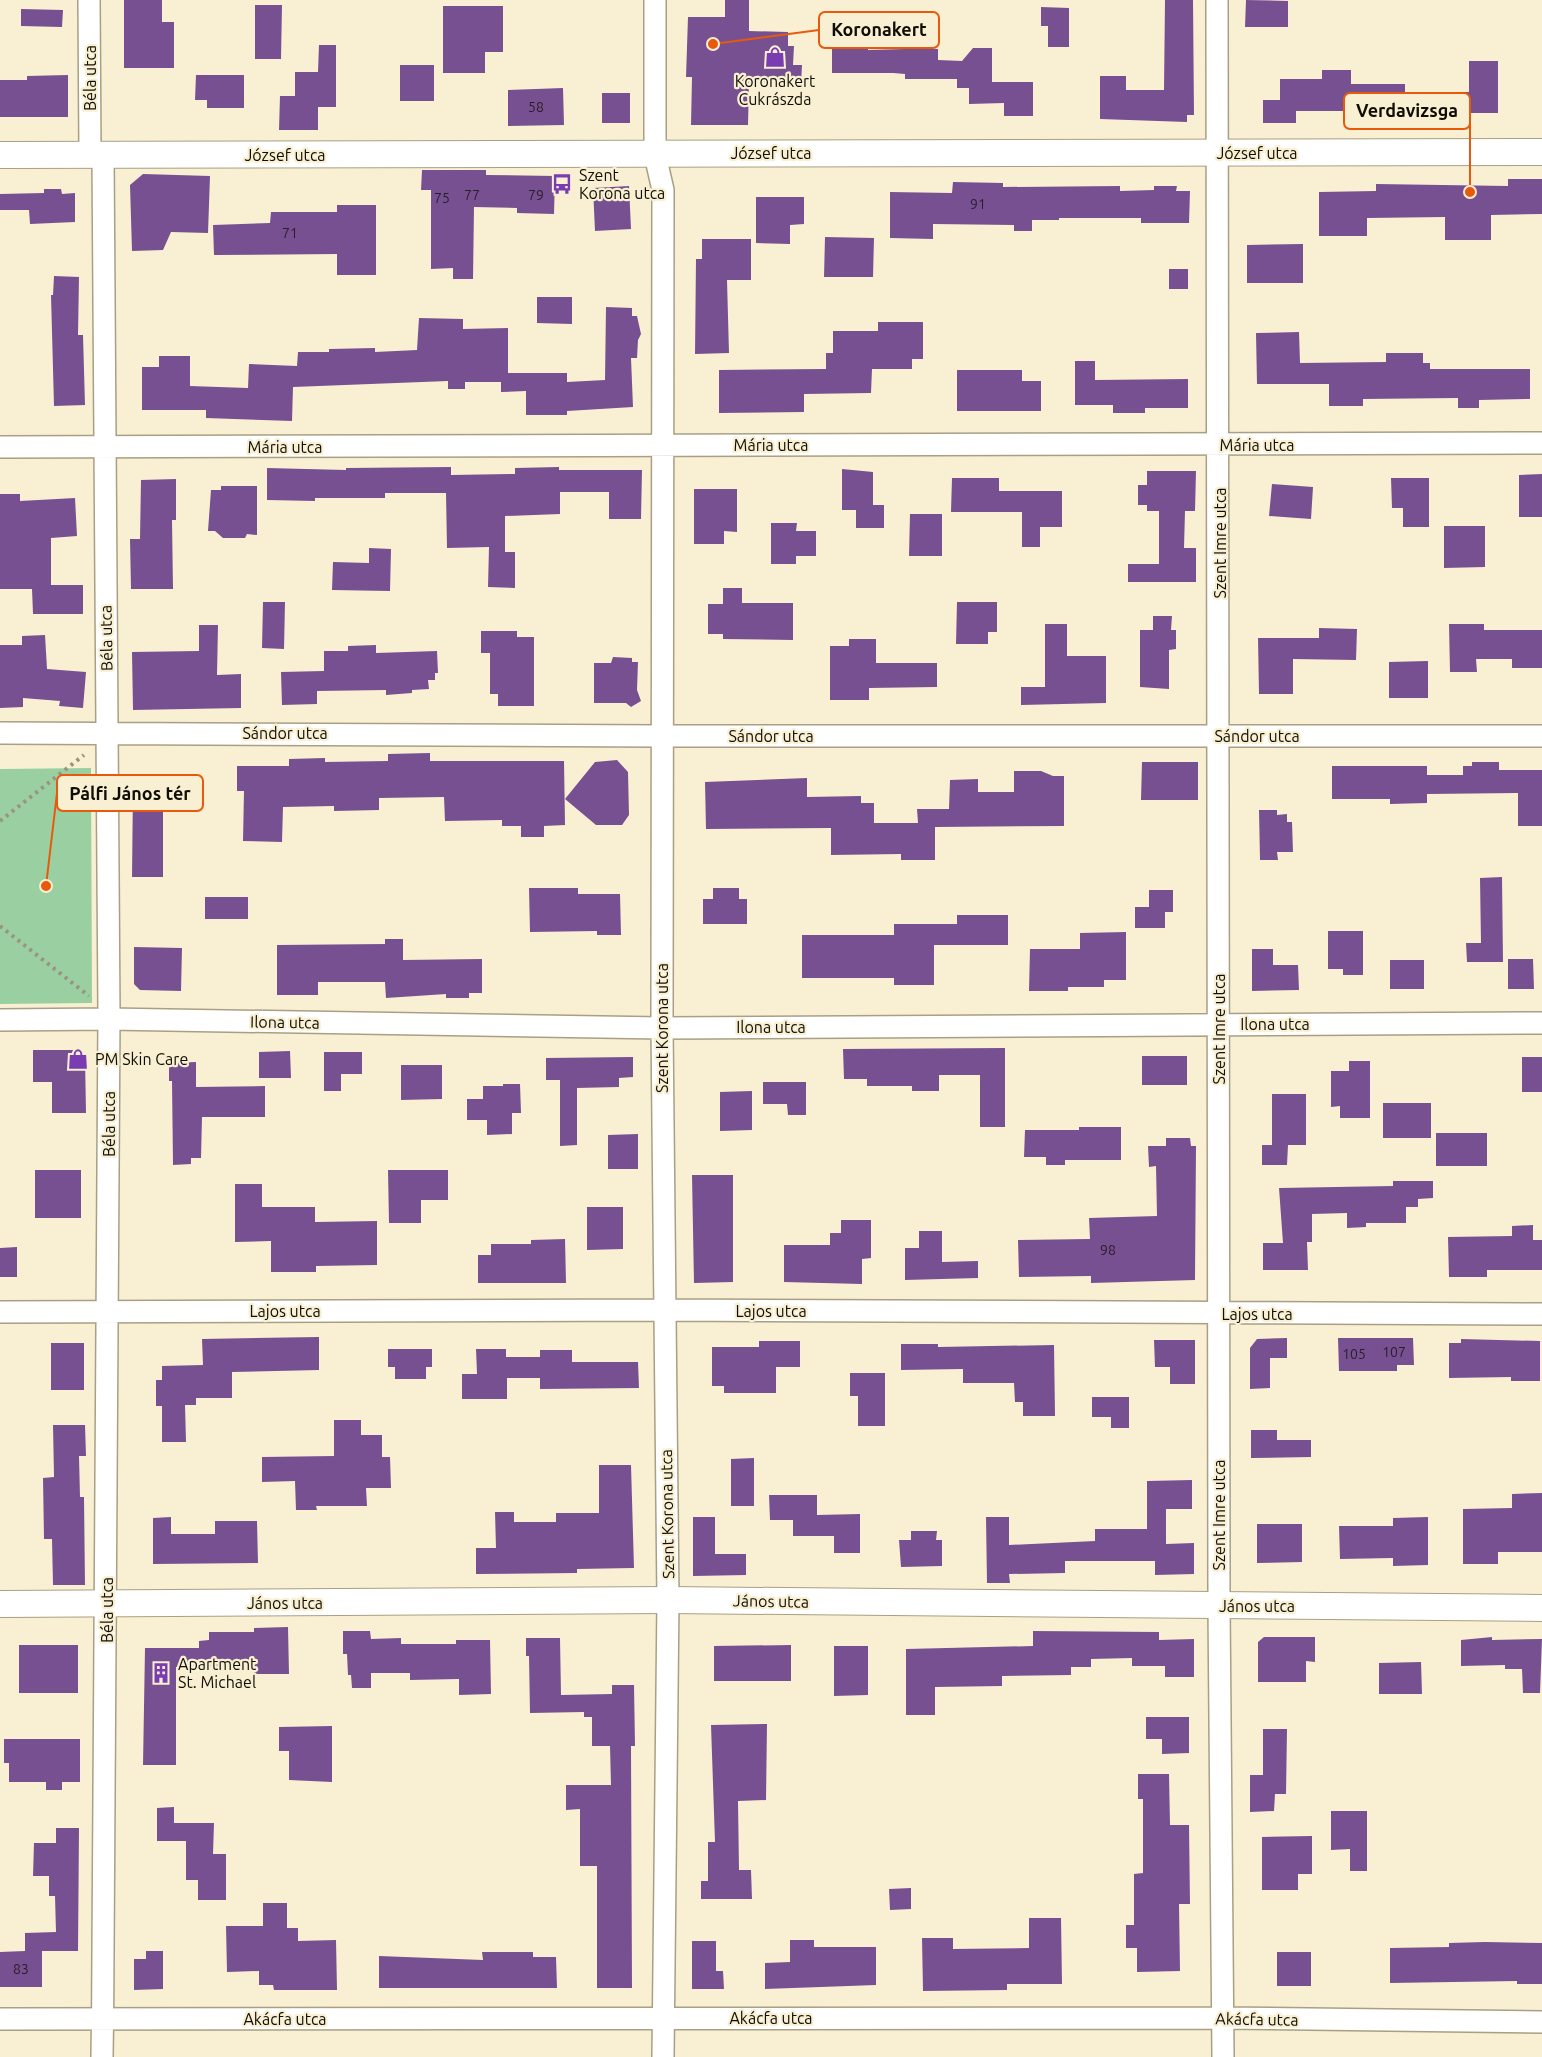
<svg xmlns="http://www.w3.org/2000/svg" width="1542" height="2057" font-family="Ubuntu,sans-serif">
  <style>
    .park { fill: #9ad0a1 }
    .building { fill: #775092 }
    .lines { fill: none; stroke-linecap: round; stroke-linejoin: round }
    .minor-casing { stroke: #a89f84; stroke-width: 24 }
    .tertiary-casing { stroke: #a89f84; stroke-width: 28 }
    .path { stroke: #9a947f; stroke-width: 4; stroke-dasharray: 3 4.5; stroke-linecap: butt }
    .minor { stroke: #fff; stroke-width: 21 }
    .tertiary { stroke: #fff; stroke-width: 26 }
    .labels { text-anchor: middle; stroke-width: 4.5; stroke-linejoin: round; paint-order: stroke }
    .number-label { font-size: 14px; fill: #2a1e28 }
    .street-label { font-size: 16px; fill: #100d04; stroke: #f9f0d3 }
    .poi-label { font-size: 16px; fill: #100d04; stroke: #f9f0d3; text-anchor: start }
    .leader { fill: none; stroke: #e8590c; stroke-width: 2 }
    .callout-dot { fill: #e8590c; stroke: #f9f0d3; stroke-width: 2 }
    .callout { fill: #f9f0d3; stroke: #e8590c; stroke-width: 2 }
    .callout-label { font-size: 18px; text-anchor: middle; font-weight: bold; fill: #100d04 }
  </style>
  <rect width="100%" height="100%" fill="#f9f0d3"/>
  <!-- park -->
  <path class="park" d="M91,768l1,235 -92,1v-235z"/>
  <!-- building -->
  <path class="building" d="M124,0h38v22h12v46h-50z
    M725,0h24v31l39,1v14h6l-1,19h9l-1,18 -52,-1 -1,43h-57l1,-48h-6l2,-60h37z
    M1165,0h28l1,115h-7v7l-87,-3v-43h26v14h38z
    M1246,0l42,1v26h-43z
    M255,5h27l-1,54h-26z
    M443,6h60v46h-18v21h-42z
    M1041,7l28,1v39h-21v-21h-7z
    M21,9l42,1 -1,17 -41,-1z
    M838,23h22v16h8v11l36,-1 1,-12h20v12h13v11l24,1 11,-13h19v34h41v34h-29v-13l-35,1v-16h-12v-9h-52v-5l-12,-1h-61v-34h6z
    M319,45h17v62h-18v23h-39l1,-34h15v-24h23z
    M1469,61h29v52h-48v6l-80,3v-11h-74v12h-33v-23h17v-21h42v-9h29v14h54v8h64z
    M400,65h34v36h-34z
    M68,75v42h-68v-37h27v-4z
    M196,75h48v33h-37v-8h-12z
    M563,88l1,37 -56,1v-36z
    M602,93h28v30h-28z
    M422,170h64v5l69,1 -1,38 -37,-1v-5l-43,-1 -1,72h-20v-11l-22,1v-79h-10z
    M143,174l67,2 -2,57 -37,-1 -8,18 -31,1 -2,-66z
    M1508,179h34v35l-51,1v25h-46v-23l-78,1v18h-48v-44l57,-1v-7l132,2z
    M953,182l50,1v4l117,-1v5l34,-1v-4h23l-1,5h14l-1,32h-48v-5h-82v2h-27v11h-18v-6l-81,-1v15l-43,-1v-46l62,1z
    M629,186l2,43 -36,2 -2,-43z
    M44,189h17l1,5 13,-1v29l-45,2 -1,-14h-29v-16l44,-1z
    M756,197h48v27l-14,1v19l-34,-1z
    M337,205h39v70h-39v-21l-123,1 -1,-30 57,-2 1,-11h66z
    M825,237l49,1 -1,39h-49z
    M702,239h49v41h-24l2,73 -34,1 1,-95h6z
    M1303,244v39h-56v-38z
    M1169,269h19v20h-19z
    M54,276l25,1 -1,58h5l2,70 -31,1 -3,-111h2z
    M537,297h35v27l-35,-1z
    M606,307l26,1v8h5l4,18 -3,6 -1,18h-6l2,49 -66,4v4h-41v-24l-25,1v-10h-36v7h-17v-8l-155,6 -1,34 -86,-3v-8h-64v-43h17v-11h31v30l58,2 1,-24 48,2 1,-14h31v-3l46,-1v4l42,-2 2,-32 44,1v10l45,-1v45h59v9l38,-2z
    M878,322h45v37h-11v10h-40l-1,24 -67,1v18l-85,1v-43l107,-1v-16h7v-22h45z
    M1299,332l1,31 86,-1v-9h37v10h7v6h100v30l-51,1v8h-21v-10l-95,1v7h-34v-22h-72l-1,-51z
    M1075,361h20v19l93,-1v29h-43v5h-32v-8h-38z
    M957,370h65v11h19v30h-84z
    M451,467v8l64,-1v-6l44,-1v3h83l-1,49h-32v-27h-49v22l-55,2v36h10v36l-27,-1 1,-40 -42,1 -1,-55h-61v5h-70v3l-48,-1v-32l79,2v-2z
    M842,469l31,3v33h11v23h-28v-18h-14z
    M1147,471h49l-1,40h-10l-1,37h12v34h-68v-18h31v-53h-12v-6h-9v-20h9z
    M1542,474v43h-23v-42z
    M952,478h47v13h63v36h-22v20h-18v-35h-71z
    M1391,478h38v49h-26v-19h-11z
    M176,479v41h-4l1,69h-42l-1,-50h10l1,-59z
    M1272,484l41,3 -2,32 -42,-3z
    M221,486h36v49l-10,-1 -2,4h-22l-8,-7h-7l3,-41h10z
    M694,489h43v43l-13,-1v13h-30z
    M0,494h20v7l55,-3 2,38 -26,2v47h32v29h-50l-1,-25h-32z
    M910,514h32v42h-33z
    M771,523h26l-1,8h20v25h-20v8h-25z
    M1444,526h41v41l-41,1z
    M369,548l22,1 -1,42 -58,-1 1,-28 36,1z
    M723,588h19v15h51v37l-70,-1v-5h-15v-30h15z
    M263,602h22l-1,47 -22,-1z
    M957,602h40v30h-9v12h-32z
    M1153,616h19l-1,14h5v19l-7,1v39l-29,-2v-57h13z
    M1045,624h22v32h39v47l-85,2v-18h24z
    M1449,624h35v6h58v38h-30v-9h-36l1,13h-27z
    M199,625h19l-1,50 24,-1v34l-108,2 -1,-58 67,-1z
    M1319,628l38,1 -1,31 -63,-1v35h-34l-1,-56h61z
    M481,631h36v6h17v69h-36v-12h-8v-41h-9z
    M45,635l2,34 39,3 -3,36 -24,-2 1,-5 -37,-3v9l-23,1v-63h22v-9z
    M849,639h27v24h61v24l-68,1v12h-39v-54h19z
    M376,645v8l61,-2 1,22h-3v7h-7l1,9 -17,1v3l-26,2v-5l-69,1v13l-35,1 -1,-33 43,-1v-20h24v-5z
    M613,657l19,1v4h6l-1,28 4,11 -10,6 -5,-4h-32v-40h17z
    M1428,661v37h-39v-36z
    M430,753v8h134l1,64 -21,1v11h-23v-11h-19v-6l-57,1 -1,-24 -65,1v12l-45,1v-5l-51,1 -1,35 -39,-1 1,-50h-7v-25h52v-7l36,-1v4l63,-1v-7z
    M617,760l11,12 1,43 -7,10h-26l-31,-26 30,-37z
    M1142,762h56v38h-57z
    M1472,762h27v8h43v56h-24v-33l-91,1v9l-37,1v-5h-58v-33h95v9h36v-9h9z
    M1014,771h27l12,5h11v50l-129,1v33h-34v-6l-70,1v-27l-125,1 -1,-47 102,-4v19l54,-1v7h13v20h44l-1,-14h32l1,-29 28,-1v13h36z
    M133,786h30v91h-31z
    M1259,810h18v5l10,-1v8h5l1,30h-16l1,8h-18z
    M1502,877l1,85h-36l-1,-19h15l-1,-65z
    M529,888h49v6h42l1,41h-24v-4l-67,1z
    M713,888h26v11h8v25h-44v-25h10z
    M1149,890h24v22h-8v16h-30v-21h14z
    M205,897h43v22h-43z
    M957,915h51v30h-74v40h-40v-7h-92v-43h92v-11h63z
    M1328,931h35v44h-20v-6h-15z
    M1126,932v48h-22v7h-36v4h-39l1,-42h50v-16z
    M385,939h18v21l79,-1v34h-13v5h-23v-4l-60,4 -1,-16h-67v13h-41v-50l108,-1z
    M134,947l48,1 -1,43 -41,-1 -6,-6z
    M1252,949h21v16h25l1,25 -47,1z
    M1508,959h25l1,30h-26z
    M1390,960h34v29h-34z
    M1005,1048v79h-25v-52h-41v16h-27v-5h-45v-7h-23l-1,-30z
    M33,1050h43l9,7 1,56h-34v-31h-19z
    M290,1051l1,27h-32v-26z
    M324,1052h38v22h-21v17h-17z
    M1142,1056h45v29h-45z
    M633,1057v20l-14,1v9l-42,1v57l-17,1v-66h-14v-22z
    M1522,1057h20v35h-20z
    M1349,1061h21v57h-30v-12l-9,1v-36h18z
    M196,1062v25l69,-1v31h-63l-1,41h-10v6l-18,1 -1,-84h-3v-18z
    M401,1065h41v34l-41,1z
    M763,1082h43v33h-18l-1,-11h-24z
    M503,1084h17l1,29h-9v21l-25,1v-15h-20v-21h16v-13h20z
    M752,1091v39l-32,1v-39z
    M1272,1094h34v51h-18l-1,20h-25v-20h10z
    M1383,1103h48v35h-48z
    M1079,1127h42v33h-56v5h-19v-8h-22l1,-27h54z
    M1436,1133h51v33h-51z
    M638,1134v35h-30v-34z
    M1166,1138h24l1,8h5l-1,134 -104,3v-7l-72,1 -1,-37 72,-1 -1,-21 68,-2 -1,-50 -7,1 -1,-21h18z
    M35,1170h46v48h-46z
    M388,1170h60v30h-27v23h-32z
    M692,1175h41v107l-39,1z
    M1393,1181h40v17l-15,1v8h-12v16h-40v4l-19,1v-15l-35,1v28h-5l1,28h-45v-27h20l-4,-55 114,-2z
    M235,1184h27v23h53v15l62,-1v44l-61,1v6h-45v-31l-36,1z
    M587,1207h36v42l-36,1z
    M841,1220h30v38l-9,1v25l-78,-2v-37h46v-12h11z
    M1533,1225v15h9v30h-55v7h-38l-1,-40 64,-1v-10z
    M919,1231h23v31l36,-1v17l-73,2v-32h14z
    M565,1239l1,44h-88v-28h13v-11h40v-4z
    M17,1247v30h-17v-29z
    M319,1337v33l-87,2v26h-36v7h-11l1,37h-24v-36h-6v-26h6v-14l41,-1 -1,-26z
    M1287,1338v20h-17v30l-20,1v-41l7,-9z
    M1338,1338h75l1,27h-17v6h-58z
    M1461,1339l79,2v40h-29v-4l-62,1v-35h12z
    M1154,1340h41v44h-25v-17h-15z
    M759,1341h41v26h-24v26h-52v-7h-12v-39h47z
    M51,1343h33v47h-33z
    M901,1344h37v3l116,-2 1,71h-32v-14h-8l-1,-19h-51v-14l-62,1z
    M388,1349h44v18h-6v12h-31v-12h-7z
    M476,1349h30v8h34v-7h32v12h66l1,26 -99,1v-11h-33v21h-45v-25h15z
    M850,1373h35v53h-27v-30h-8z
    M1092,1397h37v31h-18v-11h-19z
    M334,1420h27v15h21v22h8l1,31h-25l1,18h-51l1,4h-21l-1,-29 -33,1v-25l72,-1z
    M53,1425h32l1,31h-7l1,41h4l1,88h-32l-1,-46h-8l-1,-61 11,-1z
    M1251,1430h26v10h34v17l-60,1z
    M754,1458v48h-23v-47z
    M599,1465h32l3,103 -57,1v4l-101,1v-26h20l-1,-36h19v10h42v-9h43z
    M1192,1480v29h-26v35l28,-1v31l-39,1v-14h-90v12l-56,1 1,9h-23l-1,-66h23v28l86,-4v-12h52v-48z
    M1542,1493v59h-44v12h-35v-55l49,-1v-14z
    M769,1495h48v20l43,-1v39h-26v-17h-41v-16h-23z
    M171,1517v17h44v-13h42l1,42 -105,1v-46z
    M693,1517h22v37h31v21l-53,1z
    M1428,1517v48l-35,1v-8l-53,1 -1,-33h54v-8z
    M1257,1524h45v38l-45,1z
    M911,1531h26l-1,9h6v26l-41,1 -2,-27h12z
    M288,1627l1,47h-35v-13h-36v5l-42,1v98h-33l2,-117h54v-7l10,-1v-8h45v-4z
    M343,1631h27l1,8 30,-1v6h55v-4h34l1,54 -32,1v-16l-49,1v-7h-39v15h-19l-1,-13h-3l-1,-21h-4z
    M1033,1631l126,1v8l35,-1v38h-29v-11h-33v-8l-41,1v8h-20v8l-69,1v10l-67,1v28h-29v-66l127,-3z
    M1264,1637h51v25l-9,-1v21h-48v-40z
    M1492,1637v3l50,-1 -2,54h-17l-1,-24h-17v-4l-44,1v-26z
    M526,1638h34l1,57 51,-1v-9h22l1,61h-4l1,242h-35v-122h-17v-57l-14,1v-25h45l-1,-39h-18v-29h-8v-5l-54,1 -1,-57h-3z
    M19,1645h59v48h-59z
    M791,1645v36h-77v-35z
    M834,1646h34v49l-34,1z
    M1421,1662l1,32h-43v-31z
    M1146,1717h43v36l-27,1v-15h-16z
    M767,1724l-1,76 -28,1 1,69h12l1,29h-51v-18h7v-39h7l-4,-117z
    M332,1726v56l-43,-2v-29h-10v-24z
    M1263,1729h24l-1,65h-11l-1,17 -24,1v-37h13z
    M4,1739h76v43h-18v8h-16v-8h-37v-19h-5z
    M1138,1774h31l1,51h19l1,79h-11l1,67 -43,1v-24h-11v-23h8v-51l9,-1v-74h-5z
    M174,1807v16h40l-1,31h13v46h-28v-20h-12v-39h-29v-33z
    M1331,1811h36v60h-17v-22l-19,1z
    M56,1828h23l-1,123h-36v36h-42v-35l25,-1v-18l31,-1 -1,-36h-6v-20h-16l1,-33h22z
    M1312,1836v38h-14v16h-36v-53z
    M911,1888v21l-21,1 -1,-21z
    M263,1903h24v25h11v13l38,-1 1,50h-63l-1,-5h-14v-14l-32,1 -1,-46h37z
    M1029,1918h32l1,66h-55v6l-84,1 -1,-53h31v11l76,-1z
    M790,1940h24v7h62v38l-111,4v-26l25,-1z
    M692,1941h24v30h7l1,18h-32z
    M1485,1942l57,1v41h-25v-3l-127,2v-35l59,-1v-4z
    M146,1951h17v38l-29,1v-31h12z
    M482,1952h51v5h23l1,31h-178v-32l104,4z
    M1277,1952h34v34h-34z"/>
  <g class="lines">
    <!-- minor casing -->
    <g class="minor-casing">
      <path id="minor" d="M89,0l1,155
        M655,0v155l8,35 -1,838 6,572 -5,457
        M1217,0l2,1606 4,451
        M0,447l1542,-4
        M0,733l662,3h880
        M0,1020l109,-1 553,9 880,-5
        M0,1312l664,-2 878,4
        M0,2019l1223,-1 319,4
        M102,2057c5,-347 7,-694 7,-1042 0,-286 -6,-573 -6,-860"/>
    </g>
    <!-- tertiary casing -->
    <g class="tertiary-casing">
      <path id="tertiary" d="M0,155l1542,-3
        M0,1604l668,-4 874,8"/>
    </g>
    <!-- path -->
    <path class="path" d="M0,821l84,-66
      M0,926l89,70"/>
    <!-- minor -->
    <use href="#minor" class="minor"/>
    <!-- tertiary -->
    <use href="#tertiary" class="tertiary"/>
  </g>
  <!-- icons -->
  <defs>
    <g id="shop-bare" transform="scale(1.62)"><path d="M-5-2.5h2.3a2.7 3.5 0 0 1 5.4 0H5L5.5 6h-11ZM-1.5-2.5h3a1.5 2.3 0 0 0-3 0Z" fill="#793cb1" stroke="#f9f0d3" stroke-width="2.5" paint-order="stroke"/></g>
    <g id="bus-bare" transform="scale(1.62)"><path d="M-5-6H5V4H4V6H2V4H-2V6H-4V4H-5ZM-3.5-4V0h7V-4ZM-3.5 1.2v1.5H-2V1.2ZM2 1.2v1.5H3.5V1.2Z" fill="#793cb1" stroke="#f9f0d3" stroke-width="2.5" paint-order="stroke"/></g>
    <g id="building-bare" transform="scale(1.62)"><path d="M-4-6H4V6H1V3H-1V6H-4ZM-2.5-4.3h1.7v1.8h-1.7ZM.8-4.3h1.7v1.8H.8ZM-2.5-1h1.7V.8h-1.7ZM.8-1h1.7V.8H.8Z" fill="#793cb1" stroke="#f9f0d3" stroke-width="2.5" paint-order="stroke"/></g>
  </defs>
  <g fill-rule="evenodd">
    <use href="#shop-bare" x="775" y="57"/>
    <use href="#bus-bare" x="562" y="184"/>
    <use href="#shop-bare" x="78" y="1059"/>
    <use href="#building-bare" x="161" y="1673"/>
  </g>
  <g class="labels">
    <!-- number labels -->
    <g class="number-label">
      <text x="536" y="112">58</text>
      <text x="472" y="200">77</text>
      <text x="536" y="200">79</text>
      <text x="442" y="203">75</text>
      <text x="978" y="209">91</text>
      <text x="290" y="238">71</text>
      <text x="1108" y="1255">98</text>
      <text x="1394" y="1357">107</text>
      <text x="1354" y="1359">105</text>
      <text x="21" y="1974">83</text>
    </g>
    <!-- street labels -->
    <g class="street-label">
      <text transform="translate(90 78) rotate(-90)" y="6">Béla utca</text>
      <text x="771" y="159">József utca</text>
      <text x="1257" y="159">József utca</text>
      <text x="285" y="161">József utca</text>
      <text x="771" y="451">Mária utca</text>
      <text x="1257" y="451">Mária utca</text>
      <text x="285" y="453">Mária utca</text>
      <text transform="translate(1220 543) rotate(-90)" y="6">Szent Imre utca</text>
      <text transform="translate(106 638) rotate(-91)" y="6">Béla utca</text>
      <text x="285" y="739">Sándor utca</text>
      <text x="771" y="742">Sándor utca</text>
      <text x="1257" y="742">Sándor utca</text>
      <text transform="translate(285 1022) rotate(1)" y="6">Ilona utca</text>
      <text x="1275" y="1030">Ilona utca</text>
      <text x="771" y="1033">Ilona utca</text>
      <text transform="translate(662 1028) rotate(-90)" y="6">Szent Korona utca</text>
      <text transform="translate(1219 1029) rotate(-90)" y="6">Szent Imre utca</text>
      <text transform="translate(109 1124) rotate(-90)" y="6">Béla utca</text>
      <text x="285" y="1317">Lajos utca</text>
      <text x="771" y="1317">Lajos utca</text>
      <text x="1257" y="1320">Lajos utca</text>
      <text transform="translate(667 1514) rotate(-91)" y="6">Szent Korona utca</text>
      <text transform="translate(1219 1515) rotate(-90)" y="6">Szent Imre utca</text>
      <text transform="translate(771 1601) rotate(1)" y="6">János utca</text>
      <text x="285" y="1609">János utca</text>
      <text x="1257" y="1612">János utca</text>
      <text transform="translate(107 1610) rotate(-90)" y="6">Béla utca</text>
      <text x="771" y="2024">Akácfa utca</text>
      <text x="285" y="2025">Akácfa utca</text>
      <text transform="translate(1257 2019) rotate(1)" y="6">Akácfa utca</text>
    </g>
    <!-- poi labels -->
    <g class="poi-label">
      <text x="775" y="87" text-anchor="middle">Koronakert<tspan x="775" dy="18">Cukrászda</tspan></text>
      <text x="579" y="181">Szent<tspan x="579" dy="18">Korona utca</tspan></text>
      <text x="95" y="1065">PM Skin Care</text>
      <text x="178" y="1670">Apartment<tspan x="178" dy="18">St. Michael</tspan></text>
    </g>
  </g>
  <!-- callouts -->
  <path class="leader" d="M713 44L819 30M1470 192L1470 111M46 886L57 793"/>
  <g class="callout-dot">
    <circle cx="713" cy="44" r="6"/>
    <circle cx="1470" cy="192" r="6"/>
    <circle cx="46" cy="886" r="6"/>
  </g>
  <g class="callout">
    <rect x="819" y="12" width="120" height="36" rx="6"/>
    <rect x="1344" y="93" width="126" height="36" rx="6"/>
    <rect x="57" y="775" width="146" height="36" rx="6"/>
  </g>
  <g class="callout-label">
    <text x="879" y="36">Koronakert</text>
    <text x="1407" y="117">Verdavizsga</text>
    <text x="130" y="800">Pálfi János tér</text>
  </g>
</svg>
